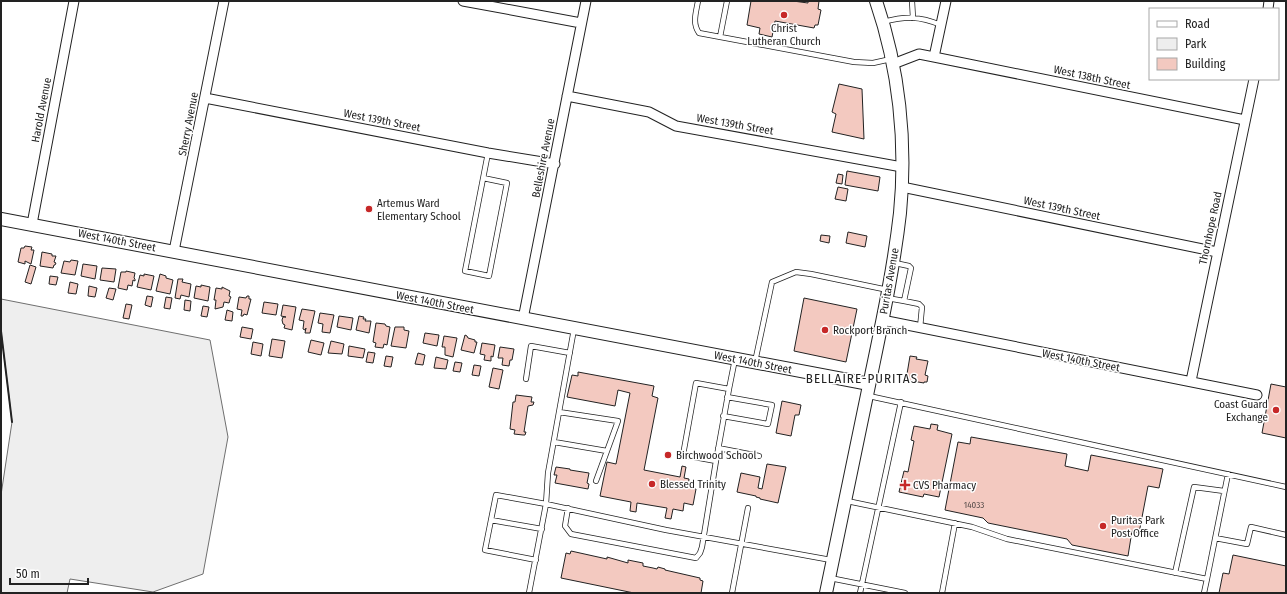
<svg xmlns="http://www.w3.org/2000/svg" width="1287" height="594" font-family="'Fira Sans Condensed',sans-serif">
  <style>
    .green { fill: #eee; stroke: #6f6f6f }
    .building { fill: #f3c9c0; stroke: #222 }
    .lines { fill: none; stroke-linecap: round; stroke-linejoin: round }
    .service-casing { stroke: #222; stroke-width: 6 }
    .minor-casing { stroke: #222; stroke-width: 11 }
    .tertiary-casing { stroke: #222; stroke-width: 14 }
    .service { stroke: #fff; stroke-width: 4.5 }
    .minor { stroke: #fff; stroke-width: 9 }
    .tertiary { stroke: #fff; stroke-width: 12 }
    .wall { stroke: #222; stroke-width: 2 }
    .poi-dot { fill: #c62828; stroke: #fff; stroke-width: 1.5 }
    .labels { text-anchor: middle; stroke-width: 3; stroke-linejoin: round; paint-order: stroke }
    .number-label { font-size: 9px; fill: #564c4a }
    .poi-label { font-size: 11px; fill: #222; stroke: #fff; text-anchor: start }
    .street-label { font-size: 11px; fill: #222; stroke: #fff }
    .quarter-label { font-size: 13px; letter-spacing: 1px; fill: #222; stroke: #fff }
  </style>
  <rect width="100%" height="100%" fill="#fff"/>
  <!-- green -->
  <path class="green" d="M1,299l209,41 18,97 -25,137 -50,18 -83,-13 -3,14h-66v-98l11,-73 -11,-91z"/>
  <!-- building -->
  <path class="building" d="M751,1h42l15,2v-2h11l-1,8 3,1 -3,15h-3l-1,3 -39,-7 -3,16 -13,-3 1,-6 -13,-3z
    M839,84l23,5 2,50 -32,-7 4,-18 -4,-2z
    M847,171l33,6 -2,14 -33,-6z
    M838,174l5,1 -1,9 -6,-1z
    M838,187l10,2 -2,12 -11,-2z
    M848,232l19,4 -2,11 -19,-4z
    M821,235l9,1 -1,7 -9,-2z
    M25,246l7,1 -1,3h3l-3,14 -6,-3v3l-7,-2 3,-14h3z
    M42,252l10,2v2h4l-2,6 2,1 -1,2h-1l-1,3 -13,-2z
    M71,260l7,1 -3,14 -14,-2 3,-12 6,1z
    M83,264l14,2 -2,13 -14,-3z
    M30,265l6,2 -5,17 -6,-2z
    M102,268l14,1 -2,13 -14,-2z
    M126,271l9,2 -1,5 1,1v2l-2,-1 -1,6 -4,-1 -1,5 -9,-2 3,-16h5z
    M144,274l10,2 -3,14 -14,-3 3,-12 4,1z
    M160,274l6,2v2l7,2 -3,14 -14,-3z
    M50,276l8,1 -2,8 -7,-1z
    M178,279h5l-1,3 9,2 -2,13 -8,-2 -1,4 -5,-1z
    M70,282l8,2 -2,10 -8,-1z
    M201,285l9,2 -2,14 -14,-3 2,-12 5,1z
    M89,286l8,2 -2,9 -7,-1z
    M222,287l8,4 -1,5 2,1 -1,2 -1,4 -5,-1 -1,5 -8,2 1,-9h-2l2,-12 6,1z
    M109,288l7,1 -3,11 -7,-2z
    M147,296l6,1 -2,10 -6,-2z
    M247,296h2v3h2l-4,16 -3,-1 -1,2h-2l1,-6 -5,-1 2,-12 7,1z
    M166,297l6,1 -2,11 -6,-1z
    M804,298l53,11 -11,53 -52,-11z
    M185,300l6,1 -1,10 -6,-1z
    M264,302l14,2 -2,11 -14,-2z
    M126,304l6,1 -3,14 -6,-1z
    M283,305l13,2 -4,23 -8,-2 1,-3 -2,-1 -1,-4 1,-3h3l-5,-1z
    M203,306l6,1 -2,10 -6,-1z
    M302,309l13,2 -5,22h-5l1,-5 -1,2 -2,-1 1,-8 -5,-1z
    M227,310l6,2 -1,9 -7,-1z
    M320,313l14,2 -4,18 -8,-1 1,-8 -5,-1z
    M339,316l14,2 -2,12 -14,-3z
    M359,316l5,1 -1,2h3l-1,2h6l-2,12 -13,-3z
    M376,323l9,1 1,2 4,1 -3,18 -3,-1 -1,4 -8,-1 1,-4 -3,-1z
    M242,327l11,2 -2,10 -11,-2z
    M395,327h9v3l5,1 -3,17 -15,-2z
    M425,333l14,2 -2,11 -14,-3z
    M465,335l2,1 1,2 7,2v2h2l-3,11 -13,-3z
    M444,336l13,2 -4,19 -8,-2v-8h-3z
    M272,339l13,2 -3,17 -13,-2z
    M311,340l13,3 -3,12 -13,-3z
    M331,341l13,3 -2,10 -14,-1z
    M253,342l10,2 -2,12 -10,-2z
    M482,343l13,2 -2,12 -2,-1v5l-7,-1 1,-5 -5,-1z
    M349,346l16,3 -2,9 -15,-2z
    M500,347l14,2 -2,11h-2l-1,6 -7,-1 1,-7h-5z
    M368,352l7,1 -2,10 -7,-1z
    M418,353l7,2 -2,10 -8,-1z
    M386,356l7,1 -2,10 -7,-1z
    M910,356l7,1 -1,2 12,2 -3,14 3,1 -1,6h-3v1l-18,-3z
    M436,357l12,3 -2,9 -12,-1z
    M455,362l7,1 -2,9 -7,-1z
    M474,365l7,1 -2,10 -7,-1z
    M493,368l10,2 -4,19 -10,-2z
    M578,372l76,14 -2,10 6,2 -14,72 36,7 2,-11 4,1 -2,11 5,1 -1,8 8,2 -3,16 -9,-2 -1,8 -10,-2 -2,10 -6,-1 2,-10 -30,-5 -1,9 -6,-1 1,-9 -31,-6 7,-34 9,2 14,-71 -12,-3 -3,16 -48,-9 5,-22 6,1z
    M1271,384l15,3v51l-24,-5z
    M516,395l16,2 -1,5h3l-1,3 -5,1 -4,26h2l-1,3h-2l-9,-1 1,-4 -5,-1 3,-27h2z
    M782,401l19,4 -2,10h-4l-4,21 -15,-3z
    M931,424l7,1 -1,5 15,4 -13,63 -15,-3 -1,3 -24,-5 5,-21 4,1 6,-31 -3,-1 3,-14 16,3z
    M971,437l96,17 -2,12 23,5 3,-16 72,14 -4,19 -11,-2 -9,47 -7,-2 -4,25 -56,-11 -5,-6 -79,-16 -5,-5 -38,-8 13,-68 12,2z
    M767,464l19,3 -8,36 -18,-4v-1l-4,-1v-1l-19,-4 4,-19 19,4 -2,11 4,1z
    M556,467l14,2v1l19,3 -2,10 2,1 -1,5 -33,-6 2,-8h-3z
    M571,551l36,8v-2l21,6v-3l15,3v3l10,2 4,1 1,-2 7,2v1l35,8v2l3,1 -2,12h-67l-73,-15 5,-25 4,1z
    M1233,555l53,11v27h-67l4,-20 6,1z"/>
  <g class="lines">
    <!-- service casing -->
    <g class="service-casing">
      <path id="service" d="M698,1c-2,12 -6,22 1,32l155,29 19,1 18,-4
        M912,1l1,17
        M883,22c23,-6 36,-6 58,3
        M720,37l7,-36
        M483,178l24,5 -18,93 -24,-5 23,-118
        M887,298l17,3 7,-33 -2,-2 -14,-3
        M904,301l15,3 3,3 -2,21
        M755,362l17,-80 24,-10 15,2 77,16
        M526,379l5,-33 39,7
        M729,389l6,-30
        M869,396l417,91
        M559,412l59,9 -22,60
        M723,416l45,8 4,-19 -45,-8
        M554,442l53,9
        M718,448l41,8
        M847,501l125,26 35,12 200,40 -3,14
        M568,508l-3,18 6,8 125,24 4,-5 2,-6 14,-86 -33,-6 13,-72 33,6 -13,72
        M491,520l5,-25 50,9 2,-31 26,-144
        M1215,538l32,6 4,-17 35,8
        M536,560l-51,-10 6,-30 51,9
        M1175,573l19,-86 30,4
        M830,578l75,15
        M1207,579l21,-105
        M529,593l17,-89 120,26 165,30
        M732,593l16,-85
        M860,593l41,-191
        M942,593l13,-70"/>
    </g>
    <!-- minor casing -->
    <g class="minor-casing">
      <path id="minor" d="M463,1l118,22
        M1268,9l1,-8
        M934,57l311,63
        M893,64l26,-10 15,3 12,-56
        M567,96l82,16 27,14 226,41
        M205,98l283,55 67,11
        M902,187l315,65
        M32,224l42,-223
        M174,251l50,-250
        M523,319l63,-318
        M882,320l375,75
        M1191,381l63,-302"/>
    </g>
    <!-- tertiary casing -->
    <g class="tertiary-casing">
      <path id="tertiary" d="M1,219l868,165
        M826,593c15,-74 31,-148 46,-222 11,-53 22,-105 28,-158 7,-71 -1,-145 -24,-212"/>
    </g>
    <!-- service -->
    <use href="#service" class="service"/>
    <!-- minor -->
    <use href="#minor" class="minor"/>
    <!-- tertiary -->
    <use href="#tertiary" class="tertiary"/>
    <!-- wall -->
    <path class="wall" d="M1,331l11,91"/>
  </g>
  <!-- markers -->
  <g class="poi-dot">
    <circle cx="784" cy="15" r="4"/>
    <circle cx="369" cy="209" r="4"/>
    <circle cx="825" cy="330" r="4"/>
    <circle cx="1276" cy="410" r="4"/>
    <circle cx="668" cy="455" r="4"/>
    <circle cx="652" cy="484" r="4"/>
    <path d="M903 479h4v4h4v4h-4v4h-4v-4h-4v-4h4z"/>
    <circle cx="1103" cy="526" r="4"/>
  </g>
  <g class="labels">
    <!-- number labels -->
    <g class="number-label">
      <text x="974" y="508">14033</text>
    </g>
    <!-- poi labels -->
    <g class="poi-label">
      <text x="784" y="32" text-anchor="middle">Christ<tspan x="784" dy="13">Lutheran Church</tspan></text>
      <text x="377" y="207">Artemus Ward<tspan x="377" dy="13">Elementary School</tspan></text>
      <text x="833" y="334">Rockport Branch</text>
      <text x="1268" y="408" text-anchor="end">Coast Guard<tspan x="1268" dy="13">Exchange</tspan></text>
      <text x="676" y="459">Birchwood School</text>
      <text x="660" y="488">Blessed Trinity</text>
      <text x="913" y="489">CVS Pharmacy</text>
      <text x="1111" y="524">Puritas Park<tspan x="1111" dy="13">Post Office</tspan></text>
    </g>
    <!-- street labels -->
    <g class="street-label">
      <text transform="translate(1092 77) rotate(12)" y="4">West 138th Street</text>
      <text transform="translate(41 110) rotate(-79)" y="4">Harold Avenue</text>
      <text transform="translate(382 120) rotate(11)" y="4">West 139th Street</text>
      <text transform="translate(188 124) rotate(-79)" y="4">Sherry Avenue</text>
      <text transform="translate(735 124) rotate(10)" y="4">West 139th Street</text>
      <text transform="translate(543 158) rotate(-79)" y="4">Belleshire Avenue</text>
      <text transform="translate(1062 208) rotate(12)" y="4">West 139th Street</text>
      <text transform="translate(1210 228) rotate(-78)" y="4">Thornhope Road</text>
      <text transform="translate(117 240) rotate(11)" y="4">West 140th Street</text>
      <text transform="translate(889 281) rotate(-80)" y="4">Puritas Avenue</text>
      <text transform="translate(435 302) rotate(11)" y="4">West 140th Street</text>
      <text transform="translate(1081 360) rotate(11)" y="4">West 140th Street</text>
      <text transform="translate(753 362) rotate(11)" y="4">West 140th Street</text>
    </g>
    <!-- quarter labels -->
    <g class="quarter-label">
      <text x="862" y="383">BELLAIRE-PURITAS</text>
    </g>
  </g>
  <!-- border -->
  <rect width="1287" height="594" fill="none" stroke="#222222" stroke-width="4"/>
  <!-- legend -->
  <rect x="1149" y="8" width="130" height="72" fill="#ffffff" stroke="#a7a7a7"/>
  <rect x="1157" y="21" width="20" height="6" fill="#ffffff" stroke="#a7a7a7"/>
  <text x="1185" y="28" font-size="12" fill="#222222">Road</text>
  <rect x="1157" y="38" width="20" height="12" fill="#eeeeee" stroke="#a7a7a7"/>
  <text x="1185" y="48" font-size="12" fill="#222222">Park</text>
  <rect x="1157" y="58" width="20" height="12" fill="#f3c9c0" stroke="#a7a7a7"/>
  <text x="1185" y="68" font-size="12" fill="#222222">Building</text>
  <!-- scale -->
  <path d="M10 578v6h78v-6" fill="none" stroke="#222222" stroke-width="2"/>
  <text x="16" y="578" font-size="12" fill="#222222" stroke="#ffffff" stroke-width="3" paint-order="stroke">50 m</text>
</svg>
